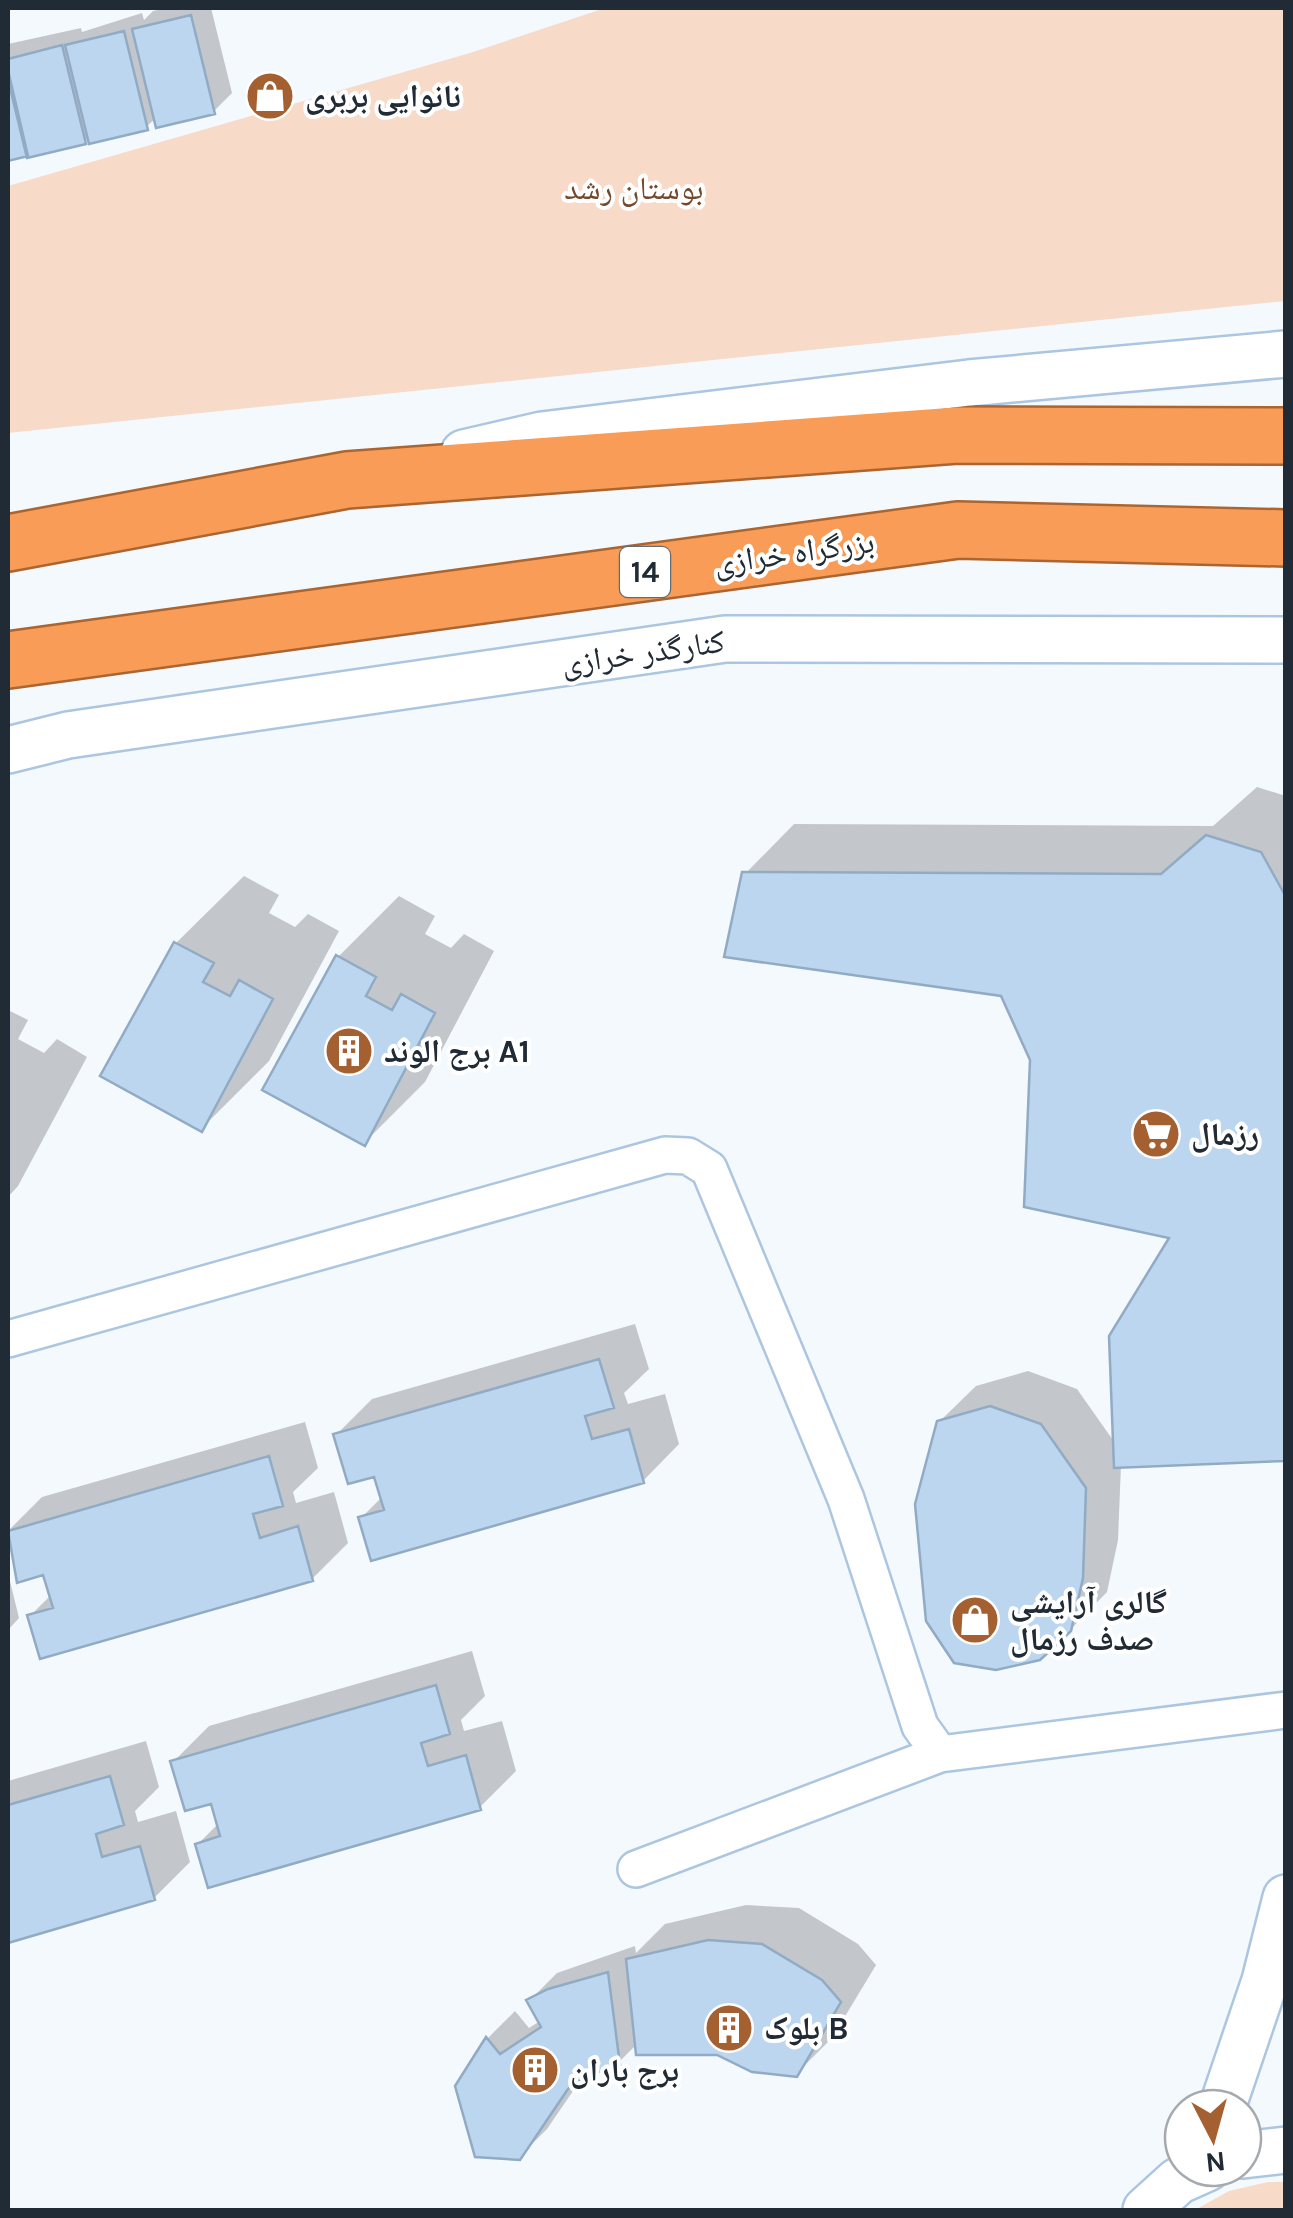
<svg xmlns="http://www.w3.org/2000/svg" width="1293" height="2218" font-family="Karla,'Noto Naskh Arabic',sans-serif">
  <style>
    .green { fill: #f7dac8 }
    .shadow { fill: #0003 }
    .building { fill: #bdd6ef; stroke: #91abc4; stroke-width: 2.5 }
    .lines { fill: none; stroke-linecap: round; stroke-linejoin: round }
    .minor-casing { stroke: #acc6e1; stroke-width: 40 }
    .tertiary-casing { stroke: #acc6e1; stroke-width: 50 }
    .trunk-casing { stroke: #ab6530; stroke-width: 60 }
    .minor { stroke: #fff; stroke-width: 35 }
    .tertiary { stroke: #fff; stroke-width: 45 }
    .trunk { stroke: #f89c57; stroke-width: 55 }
    .labels { text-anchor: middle; stroke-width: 8; stroke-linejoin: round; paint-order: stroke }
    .shield { fill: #fff; stroke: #646b72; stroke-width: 2.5 }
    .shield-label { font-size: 30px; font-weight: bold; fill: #212b35 }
    .poi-label { font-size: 32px; font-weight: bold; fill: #212b35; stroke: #fff; text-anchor: start }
    .park-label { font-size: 32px; fill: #75492c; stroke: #fff }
    .street-label { font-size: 32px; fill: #212b35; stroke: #fff }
  </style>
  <rect width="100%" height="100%" fill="#f4f9fe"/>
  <!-- green -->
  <path class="green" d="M605,8h680v293l-1277,132v-247l462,-133z
    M1268,2182h17v28h-90l34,-19z"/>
  <!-- shadow -->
  <path class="shadow" d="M169,8h42l21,85 -19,19 -57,6 -10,9 -56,9 -6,6 -76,17v-115l73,-16 1,4 60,-19 2,7 9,-9z
    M1257,787l29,9v661l-165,8 -3,75 -11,52 -37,38 -131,-208 37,-36 52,-15 49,18 38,54 58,-206 -141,-177 -29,-66 -258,-120 49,-50 419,2z
    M244,876l35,19 -10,18 26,14 13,-13 31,17 -70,130 -67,67 -26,-185z
    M399,896l36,20 -10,18 26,14 13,-14 30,17 -69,131 -61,61 -26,-186z
    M8,1010l20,10 -10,19 26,14 13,-14 30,18 -69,129 -10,11z
    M635,1324l14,45 -25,24 4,11 37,-10 14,50 -36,37 -282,37 21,-21 -6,-23 -40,-39 36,-36z
    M305,1422l13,46 -25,24 3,11 38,-11 14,51 -36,36 -282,37 21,-21 -6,-23 -26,8 -11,-49 34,-34z
    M9,1577l10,41 -11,12v-52z
    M472,1651l13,45 -24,24 3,11 38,-10 14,50 -36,36 -282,37 21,-21 -6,-22 -40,-39 36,-36z
    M146,1741l13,46 -24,24 3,11 38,-11 14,51 -36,36 -146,42v-159z
    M746,1905l53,3 59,36 18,21 -44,73 -36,36 -78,-22 -81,-8 -19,19 -34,12 -37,54 -28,28 -61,-71 30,-48 27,-27 14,17 11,-7 -11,-20 28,-28 78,-27 1,7 29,-29z"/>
  <!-- building -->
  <path class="building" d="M191,15l24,99 -59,14 -24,-99z
    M124,31l24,99 -59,14 -24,-99z
    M62,45l24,99 -59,14 -19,-79v-20z
    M8,70l20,86 -20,5z
    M1206,835l55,17 25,45v559l-1,5 -171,7 -5,-132 60,-98 -145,-31 6,-147 -29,-64 -277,-39 18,-85 419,2z
    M174,942l40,21 -11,19 27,14 9,-16 34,19 -71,133 -102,-56z
    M336,955l40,22 -10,19 26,14 9,-16 34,19 -70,133 -103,-56z
    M599,1359l15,49 -29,8 7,23 37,-10 15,54 -273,78 -13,-44 26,-7 -10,-33 -26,7 -15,-50z
    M990,1406l51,18 45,64 -3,90 -12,53 -31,29 -44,10 -42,-7 -28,-42 -11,-117 22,-83z
    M269,1456l14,50 -30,8 7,24 38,-12 15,55 -273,78 -13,-44 26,-7 -10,-33 -26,8 -9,-52z
    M436,1685l14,49 -29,9 7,23 38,-11 15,55 -273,78 -13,-44 25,-8 -9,-32 -26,7 -15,-50z
    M110,1776l14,49 -28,9 6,23 38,-11 15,54 -147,43v-138z
    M708,1940l54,4 60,36 19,22 -44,75 -45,-5 -35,-17h-81l-10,-96z
    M608,1972l12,93 -31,10 -21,14 -48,71 -45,-3 -20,-71 31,-49 14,17 41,-27 -15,-27 22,-11z"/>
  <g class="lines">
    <!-- minor casing -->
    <g class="minor-casing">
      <path id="minor" d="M8,1339l657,-184 23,1 21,13 137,330 74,227 20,28
        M636,1869l304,-115 346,-44"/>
    </g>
    <!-- tertiary casing -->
    <g class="tertiary-casing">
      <path id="tertiary" d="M464,453l78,-18 427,-52 317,-29
        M8,750l60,-15 657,-96 561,1
        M1222,2108l43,-127 21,-83
        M1243,2155l43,-5
        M1146,2210l32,-29 29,-13"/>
    </g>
    <!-- trunk casing -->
    <g class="trunk-casing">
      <path id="trunk" d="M8,543l339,-63 610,-45 329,1
        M8,660l950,-130 328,8"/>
    </g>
    <!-- minor -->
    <use href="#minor" class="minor"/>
    <!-- tertiary -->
    <use href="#tertiary" class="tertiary"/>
    <!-- trunk -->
    <use href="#trunk" class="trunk"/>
  </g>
  <!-- icons -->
  <defs>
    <g id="shop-disc" transform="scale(2.5)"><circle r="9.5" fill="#a46031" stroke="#fff"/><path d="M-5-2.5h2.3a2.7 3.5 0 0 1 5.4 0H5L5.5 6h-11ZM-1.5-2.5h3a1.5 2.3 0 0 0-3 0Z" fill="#fff"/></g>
    <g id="building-disc" transform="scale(2.5)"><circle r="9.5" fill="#a46031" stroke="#fff"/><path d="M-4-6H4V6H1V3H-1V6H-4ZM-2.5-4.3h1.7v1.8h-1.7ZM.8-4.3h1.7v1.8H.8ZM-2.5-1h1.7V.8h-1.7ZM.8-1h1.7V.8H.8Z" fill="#fff"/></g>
    <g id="supermarket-disc" transform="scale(2.5)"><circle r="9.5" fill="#a46031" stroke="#fff"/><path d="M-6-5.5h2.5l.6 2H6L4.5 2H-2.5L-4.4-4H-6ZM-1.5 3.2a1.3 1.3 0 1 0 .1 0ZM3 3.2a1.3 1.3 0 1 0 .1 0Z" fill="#fff"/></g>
  </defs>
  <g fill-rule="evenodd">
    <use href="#shop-disc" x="270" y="96"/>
    <use href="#building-disc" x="349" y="1051"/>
    <use href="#supermarket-disc" x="1156" y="1134"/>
    <use href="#shop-disc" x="975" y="1620"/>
    <use href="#building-disc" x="729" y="2028"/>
    <use href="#building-disc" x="535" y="2070"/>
  </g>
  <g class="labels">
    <!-- shield labels -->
    <rect class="shield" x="620" y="547" width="50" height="50" rx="8"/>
    <g class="shield-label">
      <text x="645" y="582">14</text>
    </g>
    <!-- poi labels -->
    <g class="poi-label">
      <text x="305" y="107">نانوایی بربری</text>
      <text x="384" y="1062">برج الوند A1</text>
      <text x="1191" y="1145">رزمال</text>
      <text x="1010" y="1613">گالری آرایشی<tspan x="1010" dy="37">صدف رزمال</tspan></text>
      <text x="764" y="2039">بلوک B</text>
      <text x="570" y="2081">برج باران</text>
    </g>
    <!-- park labels -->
    <g class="park-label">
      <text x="634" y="199">بوستان رشد</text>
    </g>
    <!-- street labels -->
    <g class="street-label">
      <text transform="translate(794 552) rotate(-8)" y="11">بزرگراه خرازی</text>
      <text transform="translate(643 652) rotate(-8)" y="11">کنارگذر خرازی</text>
    </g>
  </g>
  <!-- border -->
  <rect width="1293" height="2218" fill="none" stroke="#212b35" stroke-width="20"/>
  <!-- north arrow -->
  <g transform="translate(1213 2138) rotate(174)"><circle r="48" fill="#ffffff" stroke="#a6aaae" stroke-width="2.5"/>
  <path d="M0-8L18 38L0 25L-18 38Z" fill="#a46031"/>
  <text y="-15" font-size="28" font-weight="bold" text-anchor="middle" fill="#212b35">N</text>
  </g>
</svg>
